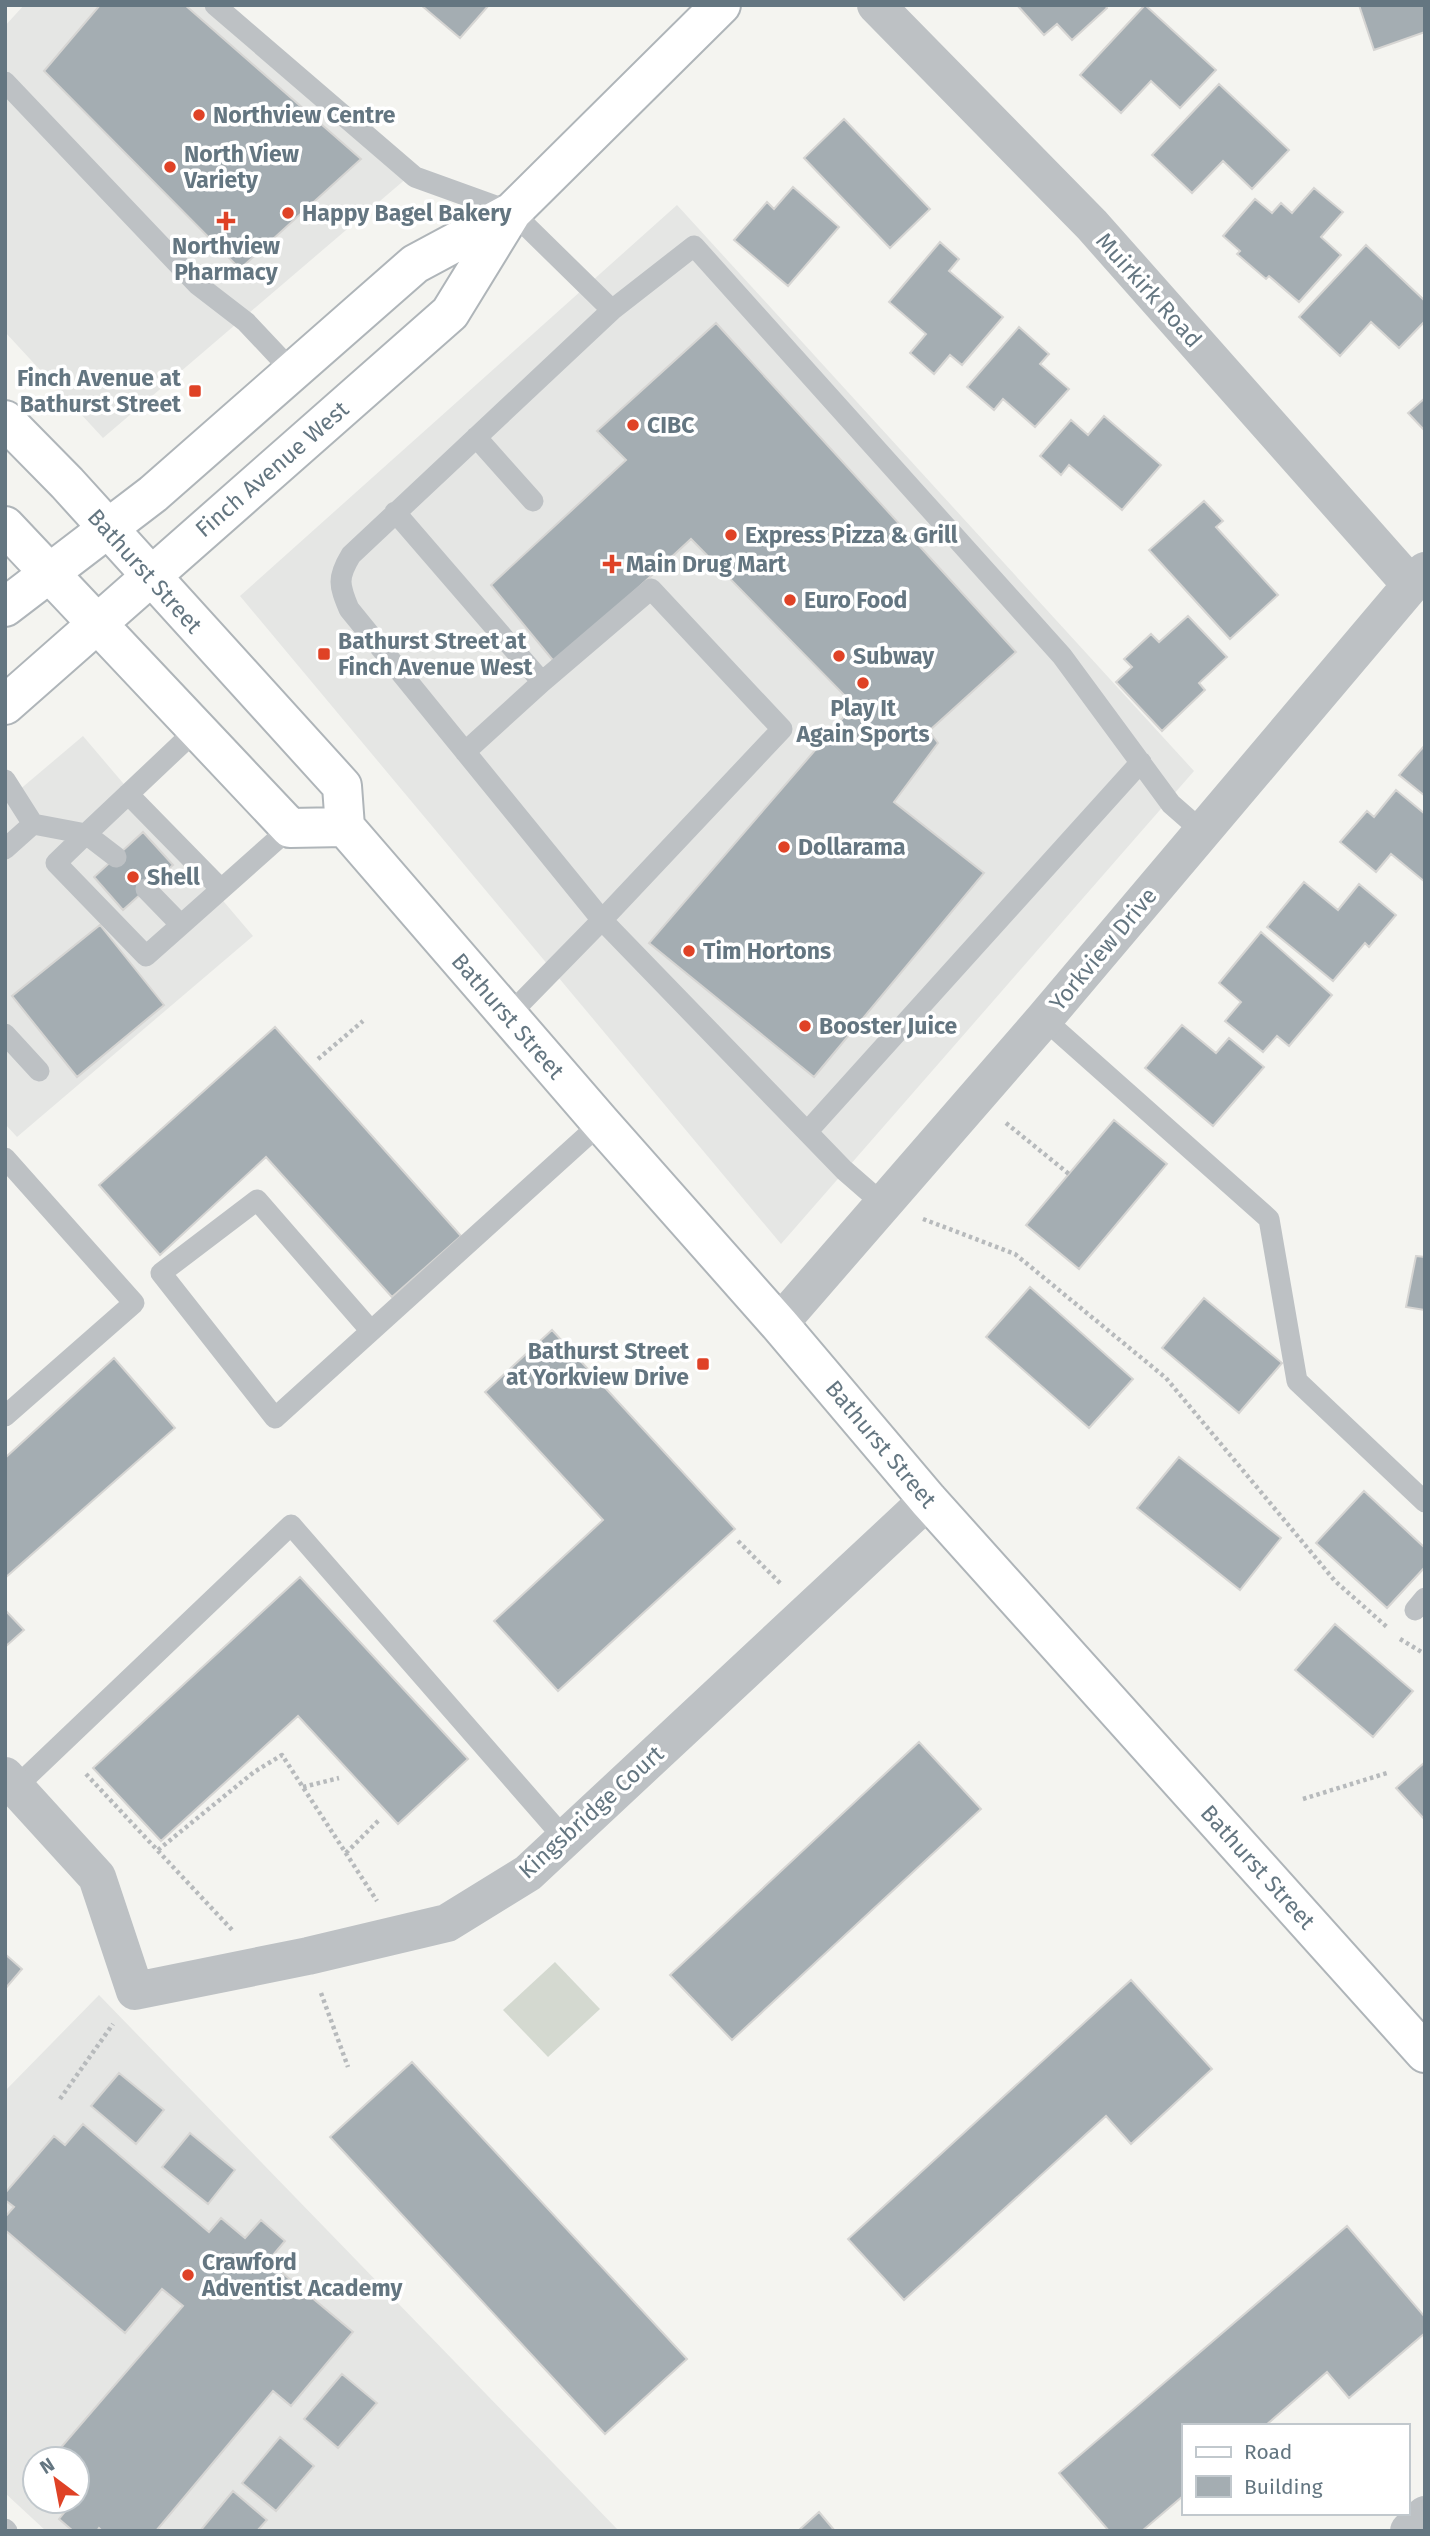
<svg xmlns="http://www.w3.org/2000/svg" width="1430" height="2536" font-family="'Fira Sans',sans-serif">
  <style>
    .built { fill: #e5e6e4; fill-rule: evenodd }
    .green { fill: #d4d9d0 }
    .building { fill: #a4adb2; stroke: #d6d5d3; stroke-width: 2 }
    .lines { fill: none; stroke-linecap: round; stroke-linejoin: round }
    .secondary-casing { stroke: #afb5b9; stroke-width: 42 }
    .path { stroke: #b7babc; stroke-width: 4.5; stroke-dasharray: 3.5 3.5; stroke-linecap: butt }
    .lane { stroke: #bdc1c4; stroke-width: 21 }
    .street { stroke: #bdc1c4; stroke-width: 38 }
    .secondary { stroke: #fff; stroke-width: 38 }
    .poi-dot { fill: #df4226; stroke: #fff; stroke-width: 2.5 }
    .labels { text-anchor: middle; stroke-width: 7; stroke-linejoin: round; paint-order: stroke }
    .poi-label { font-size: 23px; font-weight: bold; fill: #647681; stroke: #fff; text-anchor: start }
    .street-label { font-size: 23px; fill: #647681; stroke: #fff }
  </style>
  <rect width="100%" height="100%" fill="#f4f4f0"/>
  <!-- built -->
  <path class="built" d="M24,5h193l191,172 -305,261 -98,-106v-306z
    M677,205l517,566 -413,473 -541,-648z
    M83,736l170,200 -236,201 -12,-13v-322z
    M99,1995l520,536h-573l-41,-38v-402zM35,2459h42v42h-42z"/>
  <!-- green -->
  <path class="green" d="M555,1962l45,47 -52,48 -45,-47z"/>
  <!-- building -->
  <path class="building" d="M100,5h85l176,154 -121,110 -196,-198z
    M421,5h68l-29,33z
    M1017,5h88l2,3 -35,32 -15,-16 -13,11z
    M1145,5l71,65 -36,38 -29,-27 -30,32 -41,-38z
    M1359,5h66v27l-51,18z
    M1219,84l70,66 -37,39 -29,-28 -31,32 -40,-38z
    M844,119l86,90 -40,39 -86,-90z
    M793,187l46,40 -51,59 -54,-46 33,-38 7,7z
    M1314,188l29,24 -22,25 20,18 -42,47 -30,-26 -3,3 -29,-25 3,-3 -17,-15 32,-37 17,14 9,-10 11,10z
    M940,242l19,17 -10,12 54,46 -41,48 -12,-10 -16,19 -24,-21 16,-19 -37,-32z
    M1366,245l59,56v20l-26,27 -28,-26 -31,34 -41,-39z
    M716,323l300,329 -87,79 9,12 -44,59 90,71 -170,204 -165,-134 205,-238 -163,-166 -135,125 -65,-79 135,-125 -29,-29z
    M1019,327l30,27 -9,10 29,25 -34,38 -32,-28 -9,11 -27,-23z
    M1425,398v33l-17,-18z
    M1104,416l57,49 -39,45 -53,-45 -8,10 -21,-19 31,-36 17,15z
    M1204,501l19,20 -7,6 62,68 -48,44 -81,-89z
    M1188,616l39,41 -28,26 6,7 -43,41 -46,-49 16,-15 -8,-8 27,-25 8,8z
    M1425,745v51l-26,-21z
    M1396,790l29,24v68l-34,-28 -15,18 -36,-30 27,-31 7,6z
    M143,832l30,33 -50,45 -29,-33z
    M1304,882l34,28 21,-26 37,31 -27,32 -4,-4 -32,38 -66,-54z
    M100,925l64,80 -87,72 -65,-81z
    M1261,932l71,63 -43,51 -12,-10 -14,16 -38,-31 16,-19 -22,-19z
    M1182,1025l34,28 13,-15 35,29 -51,59 -68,-58z
    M275,1027l186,209 -69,61 -126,-140 -106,98 -61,-70z
    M1114,1120l53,44 -88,105 -53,-44z
    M1416,1256l9,1v53l-19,-3z
    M1030,1287l103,92 -44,49 -103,-91z
    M1204,1298l78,65 -43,50 -77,-65z
    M552,1330l183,199 -177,162 -64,-70 109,-101 -118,-128z
    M114,1358l61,70 -170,150v-120z
    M1179,1457l102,81 -41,52 -103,-82z
    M1364,1491l61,57v19l-38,41 -71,-65z
    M300,1577l168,182 -70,65 -100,-108 -137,125 -68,-73z
    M5,1610l19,20 -19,17z
    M1335,1624l78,67 -40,46 -78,-67z
    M919,1742l62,67 -249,231 -62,-65z
    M1425,1762v58l-29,-32z
    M5,1954l17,15 -17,20z
    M1131,1980l81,89 -81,75 -25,-28 -202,184 -56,-61z
    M412,2062l275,297 -82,75 -275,-297z
    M119,2073l45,37 -28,34 -45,-38z
    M83,2124l126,108 12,-14 24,20 16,-18 24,21 -17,20 85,71 -62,74 -18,-15 -117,140h-54l-3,-3 -2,3h-24l-14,-12 12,-15 -3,-3h9v-42h-26l132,-153 -21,-17 -37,44 -120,-103v-13l9,-10 -9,-7v-7l49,-57 11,9z
    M190,2133l45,37 -27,34 -46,-37z
    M1347,2226l78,91v16l-76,65 -22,-26 -62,54h-82v70l-41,35h-33l-50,-58z
    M342,2374l35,29 -39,45 -34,-29z
    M280,2437l34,29 -38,45 -34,-28z
    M233,2491l34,29 -10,11h-57z
    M819,2512l16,19h-37z"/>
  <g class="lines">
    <!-- secondary casing -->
    <g class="secondary-casing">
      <path id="secondary" d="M5,420l62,63 275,303 3,41 256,296 178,201 149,176 497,553
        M5,526l285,302 55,-1
        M5,607l148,-113 262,-230 95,-51
        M5,705l445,-392 62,-101 209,-207"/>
    </g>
    <!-- path -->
    <path class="path" d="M318,1059l45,-38
      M1006,1123l63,51
      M923,1219l92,35 151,124 169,203 53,47
      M738,1541l44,44
      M1400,1639l25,15
      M86,1774l148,158
      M303,1787l36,-9
      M1303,1799l84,-26
      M158,1850l96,-78 28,-17 95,146
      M346,1853l33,-33
      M321,1993l27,74
      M60,2099l53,-75"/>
    <!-- lane -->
    <path class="lane" d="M215,5l200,172 97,35 100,98 82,-64 368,410 109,148 32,28
      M5,82l193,203 48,37 47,50
      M476,437l57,64
      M395,512l147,170 109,-93 131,140 -180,191 242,250 39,34
      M465,752l77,-70
      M5,780l28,44
      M128,794l93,95
      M86,834l-30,29 90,93 35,-31
      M5,849l28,-25 53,10
      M116,857l-30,-23 110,-104
      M146,889l35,36 109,-97
      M508,1016l94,-96 -253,-311c-10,-24 -12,-31 2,-54l261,-245
      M1044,1019l225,200 28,162 128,121
      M5,1034l34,37
      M807,1132l334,-370
      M5,1158l129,145 -129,113
      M371,1331l-114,-131 -96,73 114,145 326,-295
      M1415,1610l10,-12
      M16,1787l275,-262 274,314
      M5,2529l2,2"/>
    <!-- street -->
    <path class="street" d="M876,5l216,220 319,360
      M779,1324l265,-305 367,-434 14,-14
      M5,1776l92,101 38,114 173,-35 139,-33 81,-50 400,-373
      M1409,2531l16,-16"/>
    <!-- secondary -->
    <use href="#secondary" class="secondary"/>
  </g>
  <!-- markers -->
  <g class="poi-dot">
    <circle cx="199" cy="115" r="7"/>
    <circle cx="170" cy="167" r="7"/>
    <circle cx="288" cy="213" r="7"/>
    <path d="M222.5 210.5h7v7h7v7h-7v7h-7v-7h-7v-7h7z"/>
    <rect x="188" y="384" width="14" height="14" rx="3.5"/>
    <circle cx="633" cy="425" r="7"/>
    <circle cx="731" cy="535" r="7"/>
    <path d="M608.5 553.5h7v7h7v7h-7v7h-7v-7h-7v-7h7z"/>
    <circle cx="790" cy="600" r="7"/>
    <rect x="317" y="647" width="14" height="14" rx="3.5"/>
    <circle cx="839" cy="656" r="7"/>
    <circle cx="863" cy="683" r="7"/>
    <circle cx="784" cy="847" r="7"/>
    <circle cx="133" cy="877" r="7"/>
    <circle cx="689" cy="951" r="7"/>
    <circle cx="805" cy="1026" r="7"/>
    <rect x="696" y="1357" width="14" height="14" rx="3.5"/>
    <circle cx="188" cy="2275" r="7"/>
  </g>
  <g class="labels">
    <!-- poi labels -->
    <g class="poi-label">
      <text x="213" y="123">Northview Centre</text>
      <text x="184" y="162">North View<tspan x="184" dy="26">Variety</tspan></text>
      <text x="302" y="221">Happy Bagel Bakery</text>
      <text x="226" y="254" text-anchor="middle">Northview<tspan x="226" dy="26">Pharmacy</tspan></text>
      <text x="181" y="386" text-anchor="end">Finch Avenue at<tspan x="181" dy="26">Bathurst Street</tspan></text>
      <text x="647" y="433">CIBC</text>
      <text x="745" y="543">Express Pizza &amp; Grill</text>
      <text x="626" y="572">Main Drug Mart</text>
      <text x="804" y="608">Euro Food</text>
      <text x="338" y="649">Bathurst Street at<tspan x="338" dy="26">Finch Avenue West</tspan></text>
      <text x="853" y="664">Subway</text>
      <text x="863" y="716" text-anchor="middle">Play It<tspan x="863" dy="26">Again Sports</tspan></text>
      <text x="798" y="855">Dollarama</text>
      <text x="147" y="885">Shell</text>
      <text x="703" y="959">Tim Hortons</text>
      <text x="819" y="1034">Booster Juice</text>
      <text x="689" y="1359" text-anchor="end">Bathurst Street<tspan x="689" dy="26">at Yorkview Drive</tspan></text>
      <text x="202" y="2270">Crawford<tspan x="202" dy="26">Adventist Academy</tspan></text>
    </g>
    <!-- street labels -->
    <g class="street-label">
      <text transform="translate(1149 290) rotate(48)" y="8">Muirkirk Road</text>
      <text transform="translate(272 469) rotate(-41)" y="8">Finch Avenue West</text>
      <text transform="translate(145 571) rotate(48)" y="8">Bathurst Street</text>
      <text transform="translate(1103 949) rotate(-50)" y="8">Yorkview Drive</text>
      <text transform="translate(508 1016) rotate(49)" y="8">Bathurst Street</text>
      <text transform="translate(881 1444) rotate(50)" y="8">Bathurst Street</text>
      <text transform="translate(591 1812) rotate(-42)" y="8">Kingsbridge Court</text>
      <text transform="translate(1258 1867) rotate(48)" y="8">Bathurst Street</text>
    </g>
  </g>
  <!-- border -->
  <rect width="1430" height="2536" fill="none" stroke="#647681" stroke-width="14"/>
  <!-- legend -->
  <rect x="1182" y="2424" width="228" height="91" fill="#ffffff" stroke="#c1c8cd" stroke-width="2"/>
  <rect x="1196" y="2447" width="35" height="10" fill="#ffffff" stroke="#c1c8cd" stroke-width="2"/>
  <text x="1244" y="2459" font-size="21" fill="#647681">Road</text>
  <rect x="1196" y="2476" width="35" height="21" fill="#a4adb2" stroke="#c1c8cd" stroke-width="2"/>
  <text x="1244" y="2494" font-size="21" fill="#647681">Building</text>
  <!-- north arrow -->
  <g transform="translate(56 2480) rotate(328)"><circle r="33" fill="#ffffff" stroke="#c1c8cd" stroke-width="2"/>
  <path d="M0-5L12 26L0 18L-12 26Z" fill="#df4226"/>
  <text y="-10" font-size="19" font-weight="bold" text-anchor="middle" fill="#647681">N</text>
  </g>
</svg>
